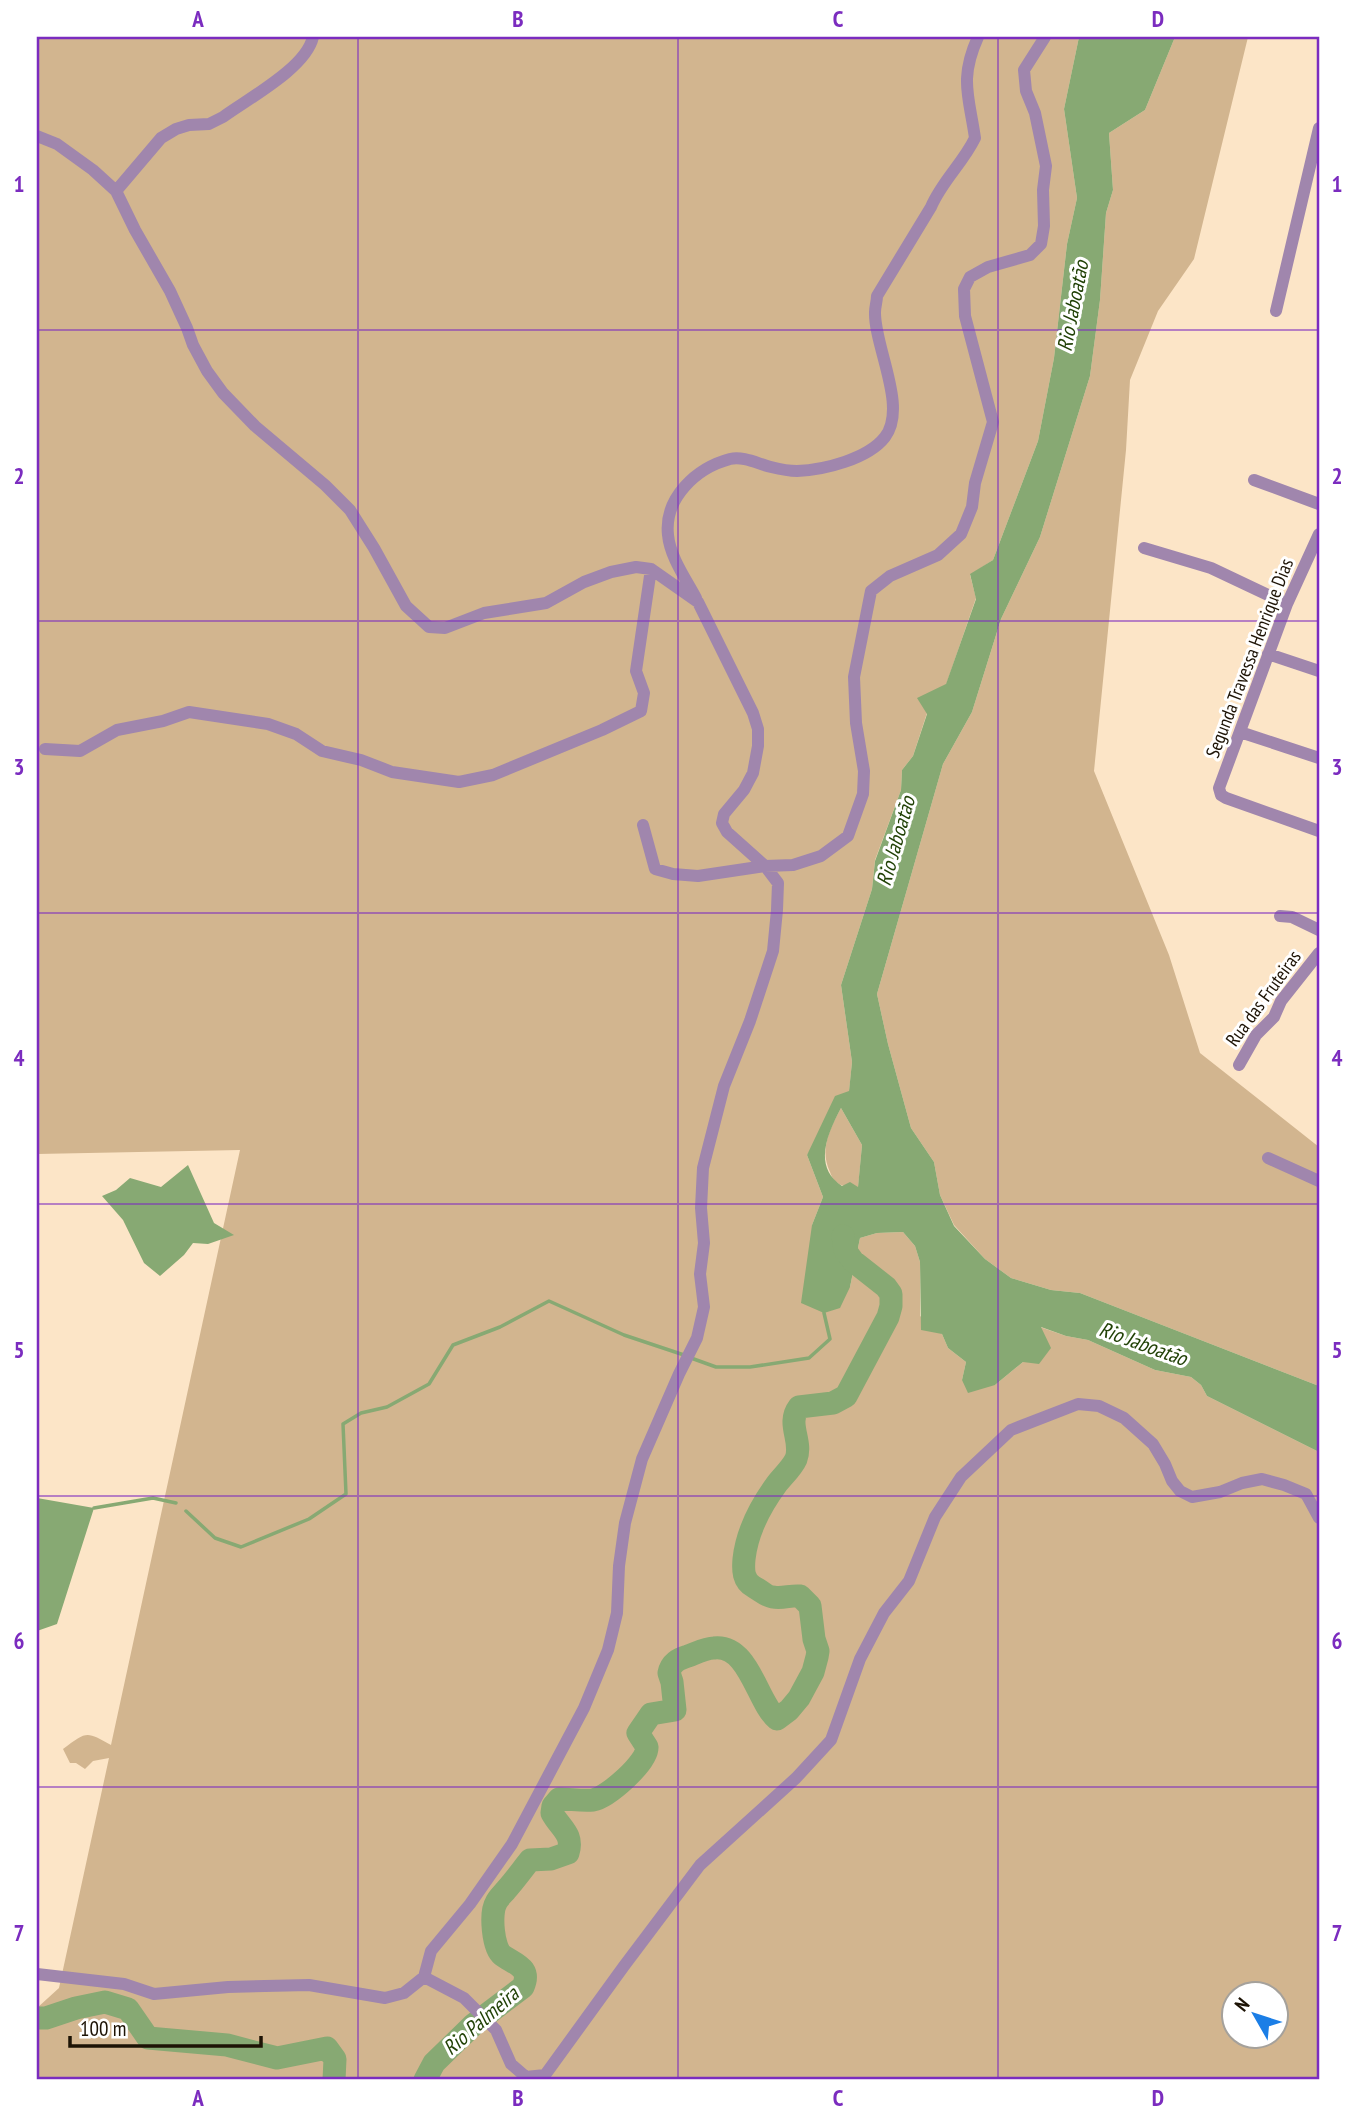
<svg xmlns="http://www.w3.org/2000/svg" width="1356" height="2117" font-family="'PT Sans Narrow',sans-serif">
  <rect width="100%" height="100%" fill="#fce5c7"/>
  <!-- green -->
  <path fill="#d2b58f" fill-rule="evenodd" d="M37,37H1079L1064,109L1077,198L1067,244L1054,358L1038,441L993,560L970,575L976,598L946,685L927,713L913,756L902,770L901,790L875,860L872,889L841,985L852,1062L849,1092L807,1155L823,1197L812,1225L850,1287L860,1238L877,1233L903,1232L915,1246L920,1262V1316L942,1334L948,1348L966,1362L962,1380L995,1385L1023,1362L1040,1327L1066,1336L1088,1340L1155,1370L1191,1377L1201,1385L1207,1396L1319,1452V2080H37V2008L59,1988L109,1758L93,1761L85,1769L76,1763H70L63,1749C87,1731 86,1731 111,1745L240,1150L37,1154ZM1234,1994H1276V2036H1234Z
    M1175,37H1248L1194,259L1158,311L1130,380L1126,450L1094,771L1169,955L1200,1053L1319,1147V1386L1080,1293L1051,1290L1011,1278L985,1259L954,1225L940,1195L934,1162L911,1128L888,1044L877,994L943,764L972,712L1001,619L1040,537L1090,376L1100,300L1106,213L1113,190L1109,133L1145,110Z
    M841,1108L862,1145L858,1188C853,1187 846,1187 841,1185C835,1182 832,1178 830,1172C819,1149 830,1129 841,1108Z"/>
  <!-- water -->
  <path fill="#87a973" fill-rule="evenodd" d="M1079,37H1175L1145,110L1109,133L1113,190L1106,213L1100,300L1090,376L1040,537L1001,619L972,712L943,764L877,994L888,1044L911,1128L934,1162L940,1195L954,1226L985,1259L1011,1278L1051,1290L1080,1293L1319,1386V1452L1207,1396L1201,1385L1191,1377L1155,1370L1088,1340L1066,1336L1041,1327L1051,1348L1039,1364L1023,1362L995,1385L968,1393L962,1380L966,1362L948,1348L942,1334L921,1330L920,1262L915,1246L903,1232L877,1233L860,1238L850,1287L840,1308L824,1313L801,1303L812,1225L823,1197L807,1155L835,1096L849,1091L852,1062L841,985L872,889L875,861L901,790L902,770L913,756L927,714L917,698L946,684L976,599L970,574L993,560L1038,441L1054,358L1067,244L1077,198L1064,109ZM841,1108L862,1145L858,1187L850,1182L842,1186C812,1166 828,1133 841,1108Z
    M188,1165L214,1223L234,1235L208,1244L193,1243L184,1255L160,1276L144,1263L123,1220L102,1196L116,1190L130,1178L161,1187Z
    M37,1498L94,1508L57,1624L37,1631Z"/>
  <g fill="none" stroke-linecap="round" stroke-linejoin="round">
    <!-- stream -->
    <path stroke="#87a973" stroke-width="3.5" d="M691,1358L716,1367H750L809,1358L830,1339L824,1313
      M94,1508L153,1498L176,1503
      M186,1511L215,1538L241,1547L309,1519L346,1494L343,1424L361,1413L387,1407L429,1384L453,1345L500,1327L549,1301L624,1335L684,1355"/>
    <!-- river -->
    <path stroke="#87a973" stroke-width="23" d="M37,2018H46L76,2008L105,2002L128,2009L148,2038L227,2045L277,2058L327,2048L335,2059L334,2080
      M425,2080L434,2063L473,2025L523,1987C532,1967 514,1964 502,1955C493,1948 490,1913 496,1903C498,1898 503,1894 506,1890C515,1880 522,1870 530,1860L551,1859L568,1853C574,1834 560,1828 552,1813L553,1806L559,1799C570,1799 582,1801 593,1800C608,1797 648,1762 647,1747L638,1733L651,1714L675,1710L672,1682L669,1673C671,1663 678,1659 688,1656C696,1653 706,1648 714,1648C749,1644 757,1702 777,1719L789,1710L799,1698L813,1672L817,1657L818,1651L814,1639L810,1606L800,1596C791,1595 782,1599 773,1597C767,1597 760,1590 754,1587C743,1581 743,1570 744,1559C747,1532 760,1507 776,1485C782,1477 792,1468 796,1459C803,1441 786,1424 799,1407L833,1403L846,1396L888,1317L891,1306V1294L886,1287L853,1261L845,1250L843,1236"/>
    <!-- street -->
    <path stroke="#a086ad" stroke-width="12" d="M37,136L57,144L93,170L116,191L135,230L170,291L187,328L193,345L207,371L223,393L255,426L325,485L350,510L374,548L406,606L429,627L445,628L484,613L546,603L584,582L611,572L636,567L651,569L698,602L753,713L758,729V746L753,773L744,790L724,814L722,823L727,832L765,866L778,883L777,910L773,951L750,1021L724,1086L703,1168L701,1208L704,1243L700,1274L704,1307L697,1338L679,1374L642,1459L625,1523L619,1566L617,1613L608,1650L584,1708L512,1844L470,1904L431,1951L424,1977
      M116,191L161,138L176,129L189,125L209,124L223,117C249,98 306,68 313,37
      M1276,311L1319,128
      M1254,480L1319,504
      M1319,534L1287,604L1219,788L1221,795L1226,798L1319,831
      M1144,548L1211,568L1287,604
      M696,598C686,579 670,557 668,535C664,498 696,468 730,459C744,456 758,464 771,467C779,469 789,471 797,471C824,470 868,459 885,437C908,407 874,346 875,312C875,307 877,301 877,296L931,207C942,181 963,163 975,138C969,96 959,79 978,37
      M1268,654L1319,671
      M1240,732L1319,758
      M45,749L80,751L117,730L163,721L189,712L268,724L296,734L322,751L361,760L392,772L459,782L493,775L602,730L641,711L644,693L636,671L651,569
      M643,825L655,869L673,874L698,876L765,866L793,865L821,856L848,836L863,794L864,771L856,723L854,677L871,591L890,576L938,555L961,534L972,507L975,483L993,422L965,316L964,289L970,277L988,267L1030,255L1041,244L1044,226L1043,190L1046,166L1035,113L1026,91L1024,70L1045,37
      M1280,916L1292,917L1319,930
      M1239,1065L1256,1035L1274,1017L1281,1001L1319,953
      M1268,1158L1319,1181
      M37,1974L124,1984L154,1994L228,1987L309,1985L385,1998L404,1993L424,1977L464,1998L496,2030L511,2064L526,2077L545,2075L624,1966L700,1865L796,1778L831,1740L860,1659L884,1613L909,1581L935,1517L961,1477L1011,1430L1078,1404L1099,1406L1124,1418L1153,1444L1165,1464L1172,1481L1180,1491L1192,1497L1220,1492L1242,1483L1262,1479L1284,1485L1306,1494L1319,1518"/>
  </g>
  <!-- grid -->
  <path fill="none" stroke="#7b2cbf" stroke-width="2" stroke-opacity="0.55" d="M358,37V2080M678,37V2080M998,37V2080M37,330H1319M37,621H1319M37,913H1319M37,1204H1319M37,1496H1319M37,1787H1319"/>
  <g text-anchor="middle" stroke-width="6" stroke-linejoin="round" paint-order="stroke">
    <!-- street labels -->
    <g font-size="19" fill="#1d1305" stroke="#fff">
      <text transform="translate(1249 658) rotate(-69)" y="7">Segunda Travessa Henrique Dias</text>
      <text transform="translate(1263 998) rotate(-54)" y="7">Rua das Fruteiras</text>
    </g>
    <!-- water labels -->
    <g font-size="21" font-style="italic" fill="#224207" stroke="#fff">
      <text transform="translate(1073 306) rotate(-79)" y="7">Rio Jaboatão</text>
      <text transform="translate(896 841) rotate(-74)" y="7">Rio Jaboatão</text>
      <text transform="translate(1143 1344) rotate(20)" y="7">Rio Jaboatão</text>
      <text transform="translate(481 2021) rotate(-41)" y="7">Rio Palmeira</text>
    </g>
  </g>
  <!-- border -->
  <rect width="1356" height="2117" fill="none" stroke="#ffffff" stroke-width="77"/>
  <!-- north arrow -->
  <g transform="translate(1255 2015) rotate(309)"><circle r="33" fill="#ffffff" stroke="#a5a19b" stroke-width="2"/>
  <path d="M0-5L12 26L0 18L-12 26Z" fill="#1b7ee6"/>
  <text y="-10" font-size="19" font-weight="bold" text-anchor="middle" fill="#1d1305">N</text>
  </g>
  <!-- scale -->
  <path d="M70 2036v10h191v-10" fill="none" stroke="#1d1305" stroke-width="3.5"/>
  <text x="80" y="2036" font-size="21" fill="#1d1305" stroke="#ffffff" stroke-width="5" paint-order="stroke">100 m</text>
  <rect x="38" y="38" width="1280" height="2040" fill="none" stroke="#7b2cbf" stroke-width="2.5"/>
  <g font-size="23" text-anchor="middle" font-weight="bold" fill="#7b2cbf">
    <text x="198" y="27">A</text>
    <text x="518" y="27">B</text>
    <text x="838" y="27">C</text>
    <text x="1158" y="27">D</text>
    <text x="19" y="192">1</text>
    <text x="1337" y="192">1</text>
    <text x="19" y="484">2</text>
    <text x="1337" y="484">2</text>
    <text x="19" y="775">3</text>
    <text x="1337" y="775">3</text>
    <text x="19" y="1066">4</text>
    <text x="1337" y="1066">4</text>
    <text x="19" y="1358">5</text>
    <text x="1337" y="1358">5</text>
    <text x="19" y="1649">6</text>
    <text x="1337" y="1649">6</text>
    <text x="19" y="1941">7</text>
    <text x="1337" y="1941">7</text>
    <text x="198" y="2106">A</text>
    <text x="518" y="2106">B</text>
    <text x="838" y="2106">C</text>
    <text x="1158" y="2106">D</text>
  </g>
</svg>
